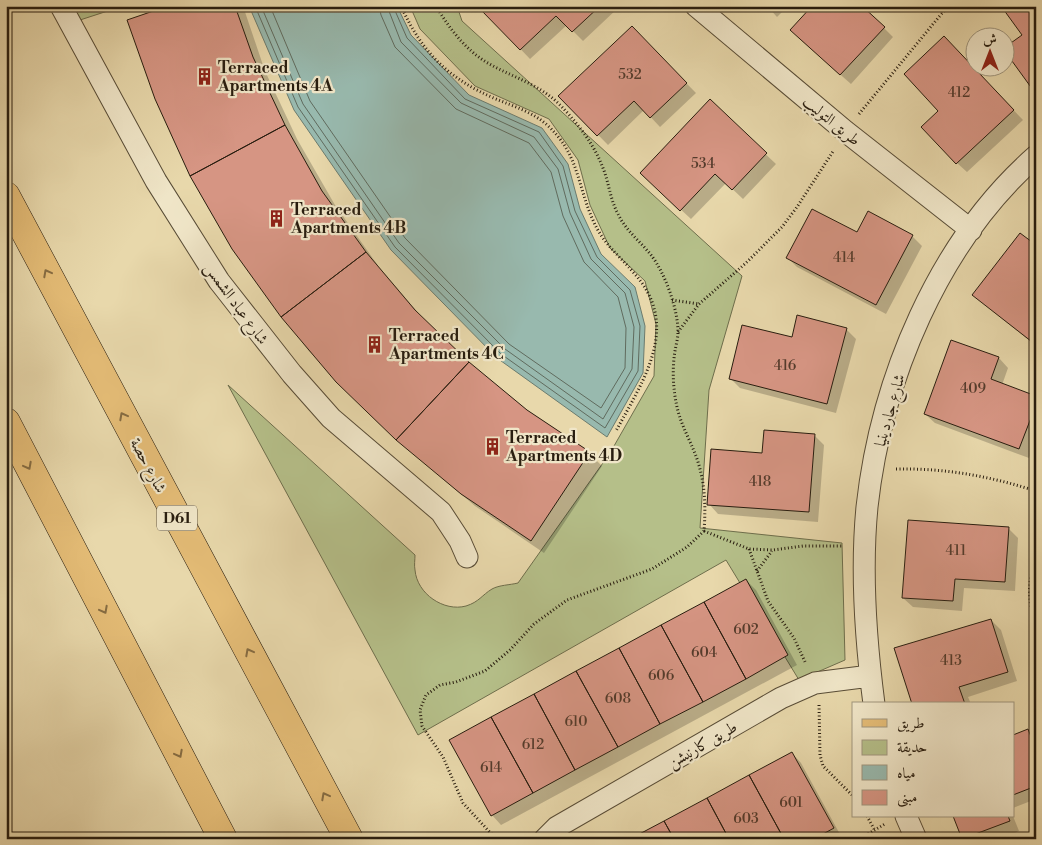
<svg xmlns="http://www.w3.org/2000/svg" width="1042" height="845" font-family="'Libre Bodoni',Amiri,serif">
  <rect width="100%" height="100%" fill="#e8d8ab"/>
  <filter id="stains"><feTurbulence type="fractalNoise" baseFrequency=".004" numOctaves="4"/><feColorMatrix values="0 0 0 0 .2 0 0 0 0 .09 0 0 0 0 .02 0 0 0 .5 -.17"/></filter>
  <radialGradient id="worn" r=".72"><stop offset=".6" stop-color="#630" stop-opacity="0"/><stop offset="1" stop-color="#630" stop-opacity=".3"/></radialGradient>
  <!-- green -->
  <path fill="#b5bf89" stroke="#6e6e4c" d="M73,6H123L80,20Z
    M410,6H457L462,21L742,276L709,390L700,528L842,543L845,660L799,680L726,560L418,735L228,385L415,555C415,560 414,565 415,570C417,594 444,612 466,606C479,602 482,595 492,589C499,585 510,585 518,583L610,453L654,376L656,324L645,281L610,248L590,205L578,160L549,119L475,86L420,29Z"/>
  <!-- water -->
  <path fill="#98b9ae" stroke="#6b7b6e" d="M249,6H397L411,35L469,95L542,128L568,164L580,209L601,254L635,287L645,326L643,373L607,437L497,358L391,250L294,110Z"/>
  <!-- shadow -->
  <path fill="#0003" d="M172,6H243L265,71L297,139L335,205L379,267L426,322L468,363L527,411L589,453L602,466L544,553L475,506L379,424L308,350L257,283Z
    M487,6H617L618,8L583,41L567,25L530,59L483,10Z
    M767,6H788L777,17Z
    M632,28L696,93L660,127L644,110L608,145L560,96Z
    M884,28L893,37L851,84L801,40Z
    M954,48L1023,120L967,172L957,163Z
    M710,101L776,164L743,199L726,183L691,219L651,182Z
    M858,234L912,236L922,246L886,314L797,267L787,257Z
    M1036,246V346L973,295Z
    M846,329L856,339L836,413L740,388L730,378L793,339Z
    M952,341L999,358L1008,368L1002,385L1036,397V440L1029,458L935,423L925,414Z
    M814,435L824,445L818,522L718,514L709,504L763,454Z
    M1008,528L1018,538L1015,591L964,588L962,611L913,607L903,598Z
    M746,580L756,590L797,665L501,825L492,815Z
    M991,620L1001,630L1017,681L968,697L971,704H913Z
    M1027,731L1036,739V799L1013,808V736Z
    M792,753L801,763L842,838L634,839Z
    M954,816H1013L1019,831L1000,839H964Z"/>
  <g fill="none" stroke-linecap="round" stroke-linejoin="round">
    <!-- shore -->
    <path stroke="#606b5e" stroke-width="1" d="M255,6L298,107L395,247L501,354L605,428L638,371L640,326L630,290L597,257L575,211L563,166L539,132L465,99L407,38L393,6
      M261,6L303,104L399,243L505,349L603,419L632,369L634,327L625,293L591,259L570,213L558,169L534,137L461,103L401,42L387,6
      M270,6L310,101L405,238L509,344L601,408L625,368L626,328L618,297L584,262L563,216L551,172L529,143L456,109L395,47L381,15L379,6"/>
  </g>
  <!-- building -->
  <path fill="#d69583" stroke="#281d0f" d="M168,6H235L253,57L285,125L190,176L155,99L127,20Z
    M485,6H600L572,32L556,16L520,50L481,10Z
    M812,6H862L885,27L840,75L790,30Z
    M1001,6H1036V88L1033,90L1004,50V48L1022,35Z
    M632,26L687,83L650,118L634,101L597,136L558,96Z
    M944,36L1014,110L956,164L921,127L938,111L904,74Z
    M710,99L767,153L732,190L715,174L680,211L640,173Z
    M285,125L322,191L366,252L281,317L232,249L190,176Z
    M812,209L857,232L868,211L913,235L876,305L786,258Z
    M1020,233L1036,245V345L972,295Z
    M366,252L415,310L469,362L396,440L336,382L281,317Z
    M797,315L847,328L827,404L729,379L742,325L792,337Z
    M951,340L999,357L991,379L1036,396V405L1019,449L924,414Z
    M469,362L527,410L590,452L531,541L461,494L396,440Z
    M764,430L815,434L809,512L707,505L711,449L762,453Z
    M908,520L1009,527L1005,582L955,579L953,601L902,598Z
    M746,579L788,655L746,679L704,602Z
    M704,602L746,679L703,702L661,625Z
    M991,619L1008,672L959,687L965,704H912L894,648Z
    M661,625L703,702L660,724L619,648Z
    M619,648L660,724L618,747L576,671Z
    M576,671L618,747L575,770L534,694Z
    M534,694L575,770L533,793L491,717Z
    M491,717L533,793L491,816L449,740Z
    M1028,729L1036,750V786L1013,795V735Z
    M792,752L834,828L814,839H784L749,775Z
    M749,775L784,839H729L707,798Z
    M707,798L729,839H674L664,821Z
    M953,816H1008L1010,821L962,839Z
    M664,821L674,839H630Z"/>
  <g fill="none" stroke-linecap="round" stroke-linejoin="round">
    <defs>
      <path id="street" d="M61,6L156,181L219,281L292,374L331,418L441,512L460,541L467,557
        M696,6L845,131L971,230
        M874,704C866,643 861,569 867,507C881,380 938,242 1036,156
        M906,816L916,839
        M545,839L557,827L781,698L815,683L870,676"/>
      <path id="primary" d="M6,196L349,839
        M6,422L223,839"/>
    </defs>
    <!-- street casing -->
    <use href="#street" stroke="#584c36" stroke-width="23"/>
    <!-- primary casing -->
    <use href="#primary" stroke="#281d0f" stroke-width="29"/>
    <!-- path -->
    <path stroke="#281d0f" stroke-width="3" stroke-dasharray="1 2.5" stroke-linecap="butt" d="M401,6C422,53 449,79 496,99C513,106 532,112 546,124C578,152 577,183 592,218C603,244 616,252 633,272C682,325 644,379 616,431
      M436,6C449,28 465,49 486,62C511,77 540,84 561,106C578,124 594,144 603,168C609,183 610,199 618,214C626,231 640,241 651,255C665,273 678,309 678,332C678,338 676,345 675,351C672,369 673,389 677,407C681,425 690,440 696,456C705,481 706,505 704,531L687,547L652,569L567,600L534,624L510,650L485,671L456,682L440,685L426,695L420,710L422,726L443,757L463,803L496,839
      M938,6L943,12
      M859,114L943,12L951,6
      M672,300L699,304
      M678,332L699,304L746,263L782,227L797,207L834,150
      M896,469C945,468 989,476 1036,491
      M704,531L749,549L773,550L803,546H842
      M749,549L768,601L794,638L806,664
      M1036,561C1026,584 1029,603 1036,627
      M757,571L772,551
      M819,705L820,755L823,766L853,796
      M867,816L874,829
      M859,839L885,824"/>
    <!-- street -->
    <use href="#street" stroke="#f0e6c8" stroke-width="21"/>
    <!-- primary -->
    <use href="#primary" stroke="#e4bc76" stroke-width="28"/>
  </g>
  <!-- one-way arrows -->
  <defs><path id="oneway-chevron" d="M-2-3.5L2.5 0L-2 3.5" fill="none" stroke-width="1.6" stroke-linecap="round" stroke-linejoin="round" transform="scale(1.25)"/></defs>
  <g stroke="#866c42">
    <use href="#oneway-chevron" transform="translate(47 273) rotate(-118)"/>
    <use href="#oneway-chevron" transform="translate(123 416) rotate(-118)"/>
    <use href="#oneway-chevron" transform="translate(28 466) rotate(62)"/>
    <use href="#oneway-chevron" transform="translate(104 610) rotate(62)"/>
    <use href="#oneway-chevron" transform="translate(249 652) rotate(-118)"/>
    <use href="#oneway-chevron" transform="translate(179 754) rotate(62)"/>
    <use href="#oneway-chevron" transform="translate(325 796) rotate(-118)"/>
  </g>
  <!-- icons -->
  <defs>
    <symbol id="building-bare" viewBox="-9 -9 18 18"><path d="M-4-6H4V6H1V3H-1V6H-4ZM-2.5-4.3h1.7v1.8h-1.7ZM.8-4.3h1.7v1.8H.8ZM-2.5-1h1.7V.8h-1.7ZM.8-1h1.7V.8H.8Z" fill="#8f2418" stroke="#f0e6c8" stroke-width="2.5" paint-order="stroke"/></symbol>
  </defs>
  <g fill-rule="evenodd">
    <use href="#building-bare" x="192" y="64" width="25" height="25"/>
    <use href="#building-bare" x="264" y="206" width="25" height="25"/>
    <use href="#building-bare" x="362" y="332" width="25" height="25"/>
    <use href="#building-bare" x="480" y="434" width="25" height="25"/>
  </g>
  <g text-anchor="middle" stroke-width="4.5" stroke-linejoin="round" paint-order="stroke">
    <!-- number labels -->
    <g font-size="14" fill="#543b2c">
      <text x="630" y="79">532</text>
      <text x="959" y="97">412</text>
      <text x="703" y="168">534</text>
      <text x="844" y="262">414</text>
      <text x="785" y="370">416</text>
      <text x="973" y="393">409</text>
      <text x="760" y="486">418</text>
      <text x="956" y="555">411</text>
      <text x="746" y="634">602</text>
      <text x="704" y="657">604</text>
      <text x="951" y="665">413</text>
      <text x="661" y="680">606</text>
      <text x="618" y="703">608</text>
      <text x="576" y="726">610</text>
      <text x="533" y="749">612</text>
      <text x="491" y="772">614</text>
      <text x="791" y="807">601</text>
      <text x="746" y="823">603</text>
    </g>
    <!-- shield labels -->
    <rect fill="#f0e6c8" stroke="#645946" stroke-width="1" x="157" y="505.5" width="40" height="25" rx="4"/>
    <g font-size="15" font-weight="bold" fill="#281d0f">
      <text x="177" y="523">D61</text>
    </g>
    <!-- poi labels -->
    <g font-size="16" font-weight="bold" fill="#281d0f" stroke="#f0e6c8" text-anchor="start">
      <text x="218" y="73">Terraced<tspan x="218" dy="18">Apartments 4A</tspan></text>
      <text x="291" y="215">Terraced<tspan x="291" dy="18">Apartments 4B</tspan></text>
      <text x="389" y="341">Terraced<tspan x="389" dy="18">Apartments 4C</tspan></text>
      <text x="506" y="443">Terraced<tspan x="506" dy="18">Apartments 4D</tspan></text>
    </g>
    <!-- street labels -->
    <g font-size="16" fill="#281d0f" stroke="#f0e6c8">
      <text transform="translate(832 120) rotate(39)" y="6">طريق التوليب</text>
      <text transform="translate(237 303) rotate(54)" y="6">شارع عباد الشمس</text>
      <text transform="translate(889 410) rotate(-74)" y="6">شارع جاردينيا</text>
      <text transform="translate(149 465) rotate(62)" y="6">شارع حصة</text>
      <text transform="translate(702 744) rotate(-30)" y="6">طريق كارنيشن</text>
    </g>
  </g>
  <!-- margin -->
  <rect width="1042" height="845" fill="none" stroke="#e8d8ab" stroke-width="25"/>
  <rect x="8" y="8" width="1027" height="830" fill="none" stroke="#281d0f" stroke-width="2.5"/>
  <rect x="12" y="12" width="1017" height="820" fill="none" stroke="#281d0f"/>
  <!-- legend -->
  <rect x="852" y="702" width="162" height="115" fill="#f0e6c8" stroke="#a0967e"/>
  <rect x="862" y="719" width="25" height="8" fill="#e4bc76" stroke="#a0967e"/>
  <text x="897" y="728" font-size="15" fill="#281d0f">طريق</text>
  <rect x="862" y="740" width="25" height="15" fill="#b5bf89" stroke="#a0967e"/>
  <text x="897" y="752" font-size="15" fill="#281d0f">حديقة</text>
  <rect x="862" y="765" width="25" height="15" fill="#98b9ae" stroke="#a0967e"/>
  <text x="897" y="778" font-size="15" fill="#281d0f">مياه</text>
  <rect x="862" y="790" width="25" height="15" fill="#d69583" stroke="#a0967e"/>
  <text x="897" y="802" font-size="15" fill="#281d0f">مبنى</text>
  <!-- north arrow -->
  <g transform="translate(990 52)"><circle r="24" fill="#f0e6c8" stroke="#a0967e"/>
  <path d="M0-4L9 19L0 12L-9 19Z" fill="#8f2418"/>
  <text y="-8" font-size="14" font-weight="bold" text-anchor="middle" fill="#281d0f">ش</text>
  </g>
  <rect width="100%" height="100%" filter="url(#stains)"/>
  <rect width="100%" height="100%" fill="url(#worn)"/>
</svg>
